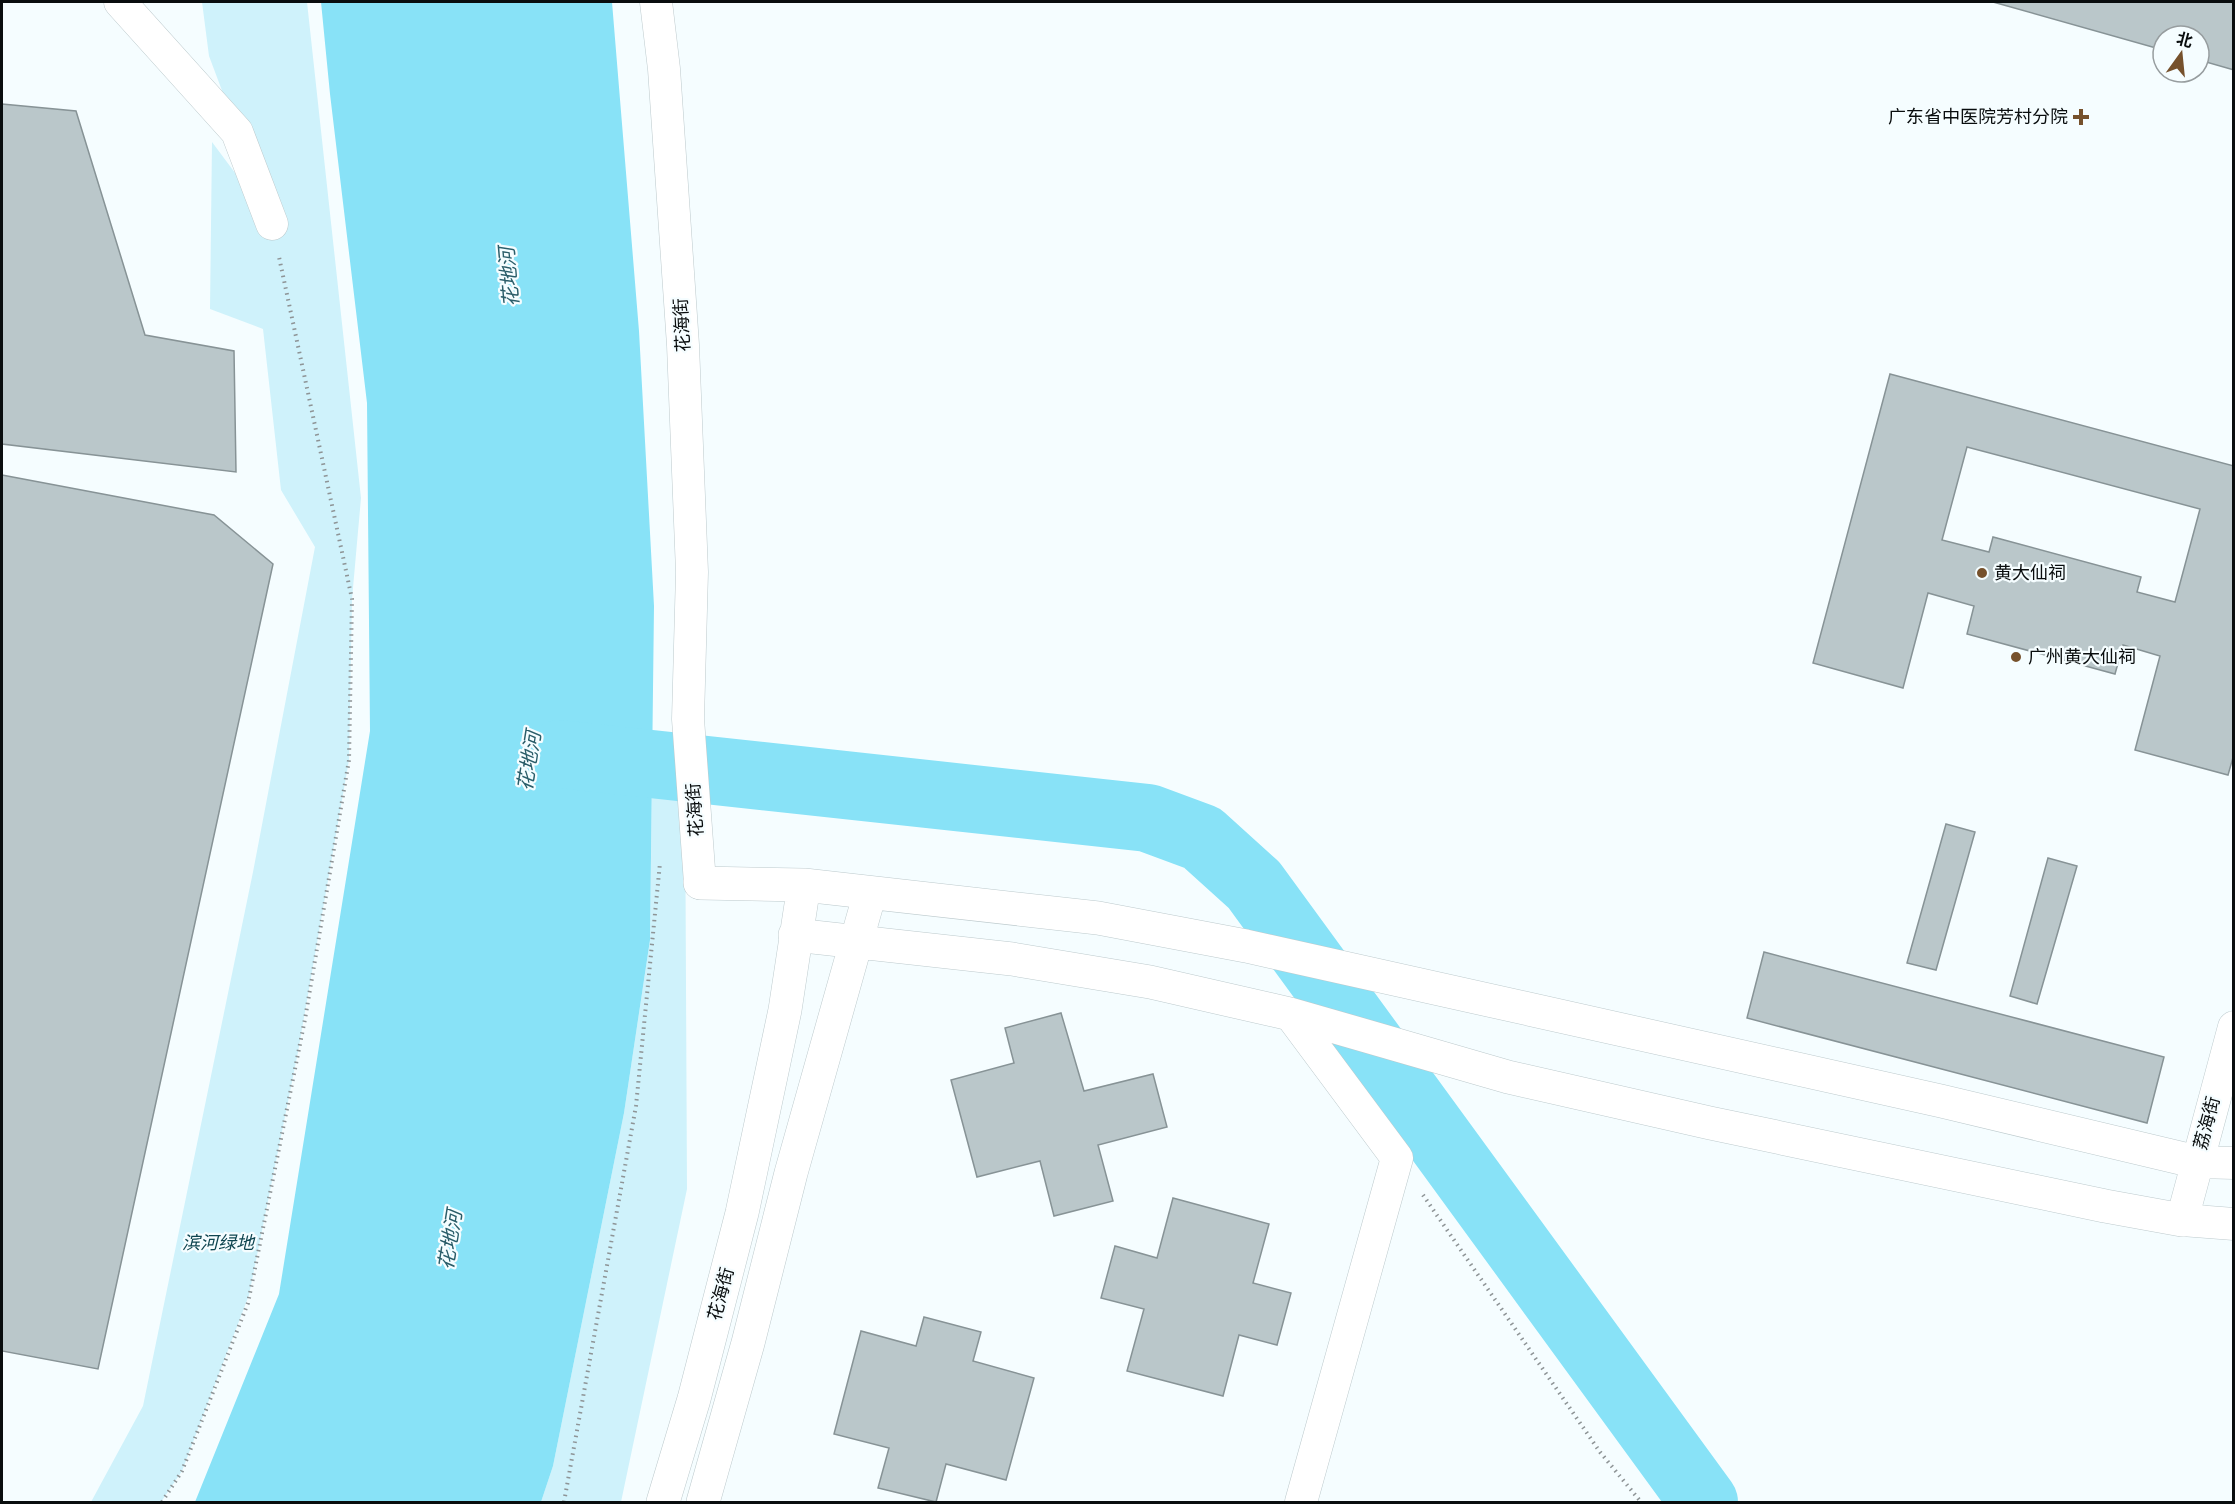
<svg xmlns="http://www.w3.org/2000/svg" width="2235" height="1504" font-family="Merriweather,'Noto Sans SC',serif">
  <rect width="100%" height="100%" fill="#f5fdff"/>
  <!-- green -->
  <path fill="#cff2fb" d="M202,2H307L361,498L352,599L349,760L298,1052L249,1295L182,1471L161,1502H91L143,1406L253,872L315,547L281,490L263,329L210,309L212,142L271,221L209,56Z
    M685,777L687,1189L621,1502H541L553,1466L624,1113L650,940L652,782Z"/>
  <!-- water -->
  <path fill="#88e2f7" d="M321,2H612L639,331L654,606L650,940L624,1113L553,1466L541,1502H195L279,1294L370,731L367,403L330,94Z"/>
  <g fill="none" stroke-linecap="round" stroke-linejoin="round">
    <!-- river -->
    <path stroke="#88e2f7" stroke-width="68" d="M559,754L1148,818L1202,838L1254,885L1704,1502"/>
  </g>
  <!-- building -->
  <path fill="#bac7ca" stroke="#879396" stroke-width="1.5" fill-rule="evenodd" d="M1993,2H2234V70L2199,60V36H2163V50Z
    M2,104L76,111L145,335L234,351L236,472L2,444Z
    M1890,374L2234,466V754L2228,775L2135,750L2160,656L2123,645L2115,674L1967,634L1974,606L1928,593L1903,688L1813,663ZM1967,447L2200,509L2175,602L2137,592L2141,577L1993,537L1989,552L1942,540Z
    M2,475L214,515L273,564L98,1369L2,1351Z
    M1946,824L1975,832L1936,970L1907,963Z
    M2048,858L2077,866L2037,1004L2010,996Z
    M1764,952L2164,1057L2147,1123L1747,1018Z
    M1061,1013L1084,1091L1153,1074L1167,1127L1098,1145L1113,1201L1054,1216L1040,1161L977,1177L951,1080L1014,1063L1005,1028Z
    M1173,1198L1269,1224L1253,1283L1291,1293L1277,1345L1239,1335L1223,1396L1127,1371L1144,1309L1101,1298L1115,1246L1157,1258Z
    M924,1317L981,1332L973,1361L1034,1378L1006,1480L946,1464L936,1502L878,1488L889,1448L834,1434L861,1331L916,1346Z"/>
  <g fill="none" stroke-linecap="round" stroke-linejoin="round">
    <defs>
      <path id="minor" d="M120,2L237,132L272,224
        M656,2L664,69L683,345L692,572L688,719L700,883
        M1290,1014L1397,1158L1301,1502
        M2234,1027L2182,1220L2234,1224
        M2197,1162L2234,1163"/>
      <path id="tertiary" d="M700,883L804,885L1098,918L1246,946L1941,1101L2197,1162
        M795,935L1012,959L1150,982L1290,1014L1508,1077L1710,1123L2105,1206L2182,1220
        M663,1502L694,1399L742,1213L785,1010L804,885
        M703,1502L748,1343L791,1173L870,893"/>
    </defs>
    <!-- minor casing -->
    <use href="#minor" stroke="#bdcacd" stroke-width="33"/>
    <!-- tertiary casing -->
    <use href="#tertiary" stroke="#bdcacd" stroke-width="34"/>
    <!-- path -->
    <path stroke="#8e9496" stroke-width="4" stroke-dasharray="1.5 4.5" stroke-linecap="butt" d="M1423,1195L1600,1452L1641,1502
      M162,1502L182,1471L248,1303L305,1019L349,760L352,599L279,257
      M564,1502L636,1106L660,863"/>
    <!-- minor -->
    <use href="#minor" stroke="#fff" stroke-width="32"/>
    <!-- tertiary -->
    <use href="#tertiary" stroke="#fff" stroke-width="33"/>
  </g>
  <!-- markers -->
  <g fill="#76512c" stroke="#f5fdff" stroke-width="2">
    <path d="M2078 108h6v6h6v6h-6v6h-6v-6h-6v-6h6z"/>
    <circle cx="1982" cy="573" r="6"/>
    <circle cx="2016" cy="657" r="6"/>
  </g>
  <g text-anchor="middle" stroke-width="4.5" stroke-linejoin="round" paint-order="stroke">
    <!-- poi labels -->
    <g font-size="18" fill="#090d0e" stroke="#f5fdff" text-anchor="start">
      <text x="2068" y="123" text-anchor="end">广东省中医院芳村分院</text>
      <text x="1994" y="579">黄大仙祠</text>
      <text x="2028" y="663">广州黄大仙祠</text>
    </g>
    <!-- street labels -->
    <g font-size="18" fill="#090d0e" stroke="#f5fdff">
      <text transform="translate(682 325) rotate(-93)" y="6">花海街</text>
      <text transform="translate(695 810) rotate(-94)" y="6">花海街</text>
      <text transform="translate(2207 1123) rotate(-75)" y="6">荔海街</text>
      <text transform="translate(721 1294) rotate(-75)" y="6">花海街</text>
    </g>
    <!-- park labels -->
    <g font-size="18" font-style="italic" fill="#0e4550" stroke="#f5fdff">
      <text x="218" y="1249">滨河绿地</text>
    </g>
    <!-- water labels -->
    <g font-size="20" font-style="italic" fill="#2a5d69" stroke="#f5fdff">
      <text transform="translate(509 277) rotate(-95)" y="7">花地河</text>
      <text transform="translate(529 761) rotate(-81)" y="7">花地河</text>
      <text transform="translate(450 1240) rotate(-81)" y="7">花地河</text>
    </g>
  </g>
  <!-- border -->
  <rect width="2235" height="1504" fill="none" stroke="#090d0e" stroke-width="6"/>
  <!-- north arrow -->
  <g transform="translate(2181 54) rotate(15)"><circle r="28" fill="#f5fdff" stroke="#979d9f" stroke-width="1.5"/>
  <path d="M0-4.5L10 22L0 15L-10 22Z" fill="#76512c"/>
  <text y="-9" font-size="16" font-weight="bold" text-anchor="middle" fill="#090d0e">北</text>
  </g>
</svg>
